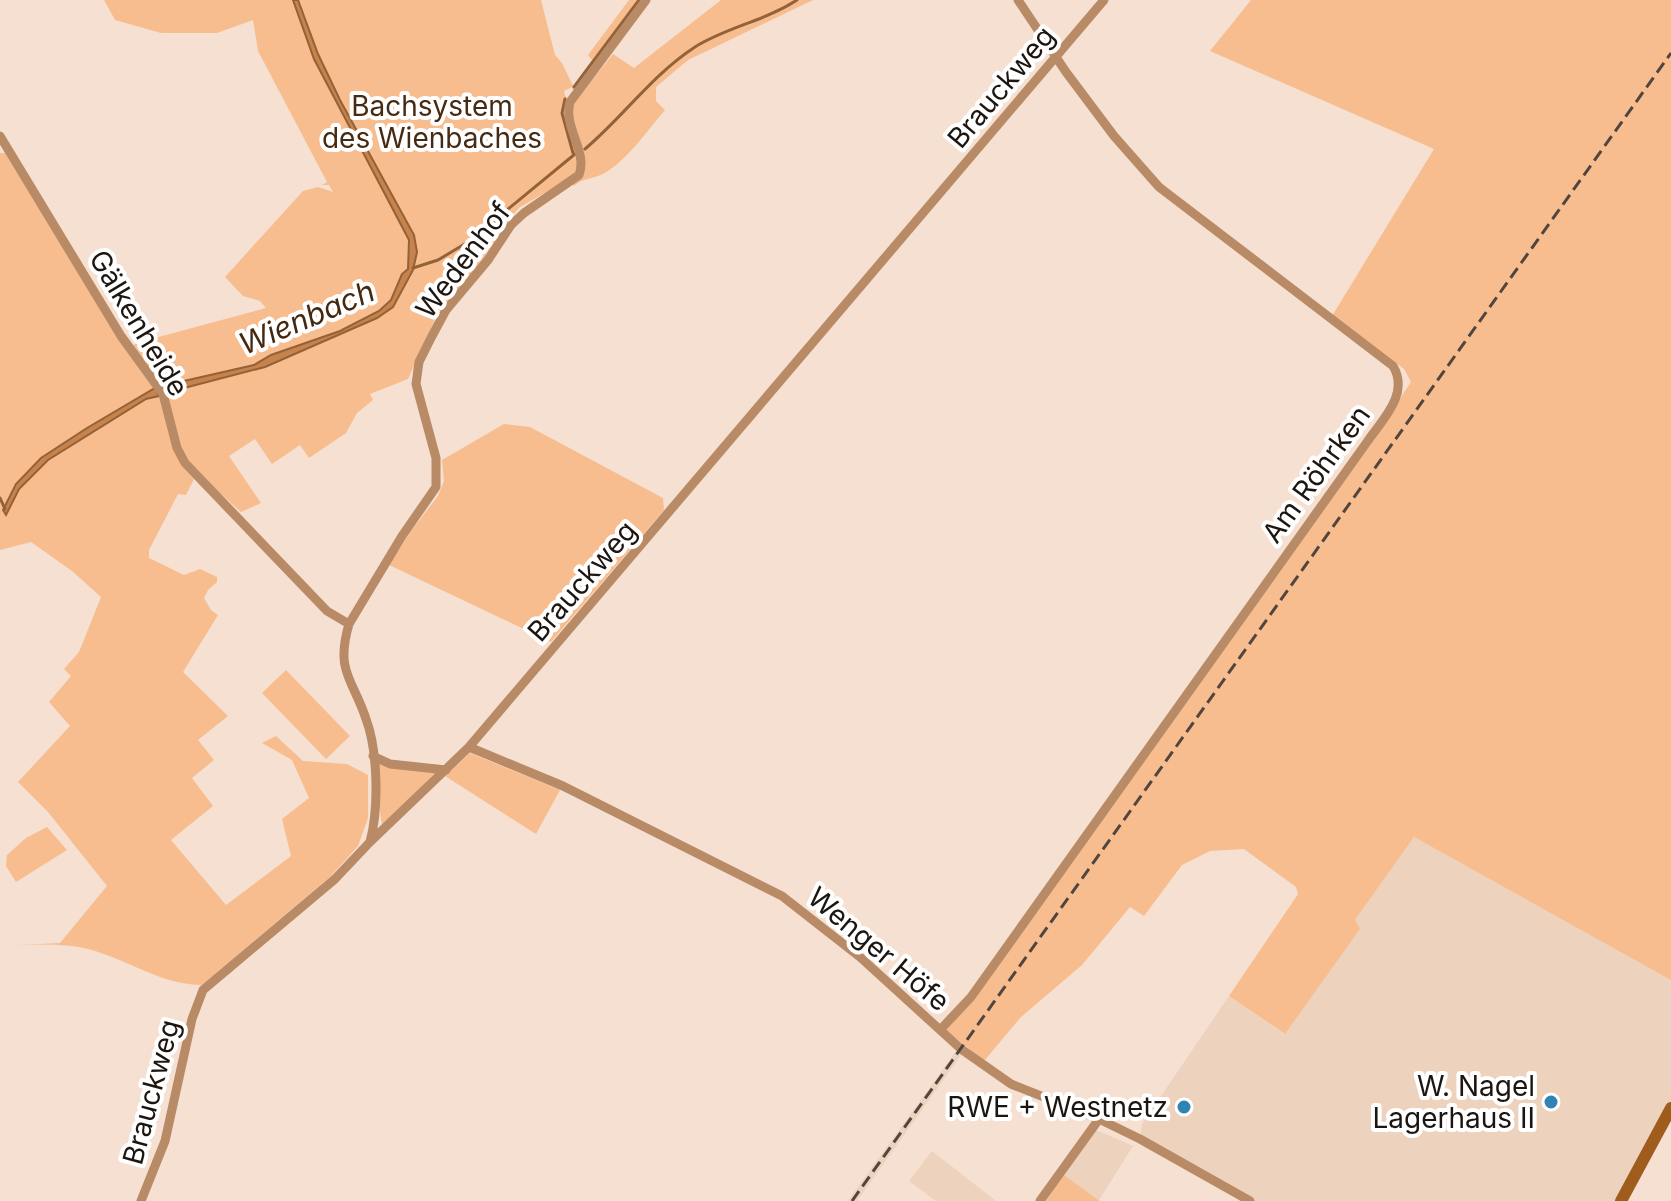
<svg xmlns="http://www.w3.org/2000/svg" width="1671" height="1201" font-family="Inter,sans-serif">
  <rect width="100%" height="100%" fill="#f5e0d1"/>
  <!-- built -->
  <path fill="#edd2be" d="M1414,837L1671,979V1108L1621,1201H1250L1140,1139L1142,1124L1229,996L1284,1034L1355,920Z
    M956,1051L961,1055L857,1201H848Z
    M1096,1130L1133,1146L1099,1200L1064,1175Z
    M932,1151L996,1201H936L909,1181Z"/>
  <!-- green -->
  <path fill="#f8bd8f" d="M104,0H541L555,55L562,63L573,86L592,60L588,55L629,0H643L573,91L572,87L564,91L565,96L574,102L613,54L634,68L721,0H813L688,60L656,87V101L665,110C647,131 631,155 608,171C597,179 583,177 574,186L567,180L520,207L508,220L480,265L440,308L408,379L370,394L373,400L357,413L346,433L309,458L300,445L272,464L255,439L229,456L261,503L241,512L198,474L181,465L194,479L186,495L178,494L149,550V558L184,575L200,569L217,577V582L208,590L204,598L211,610L218,615L183,672L228,716L198,740L214,760L192,778L213,806L171,840L226,905L291,856L282,819L309,798L292,760L262,743L276,736L303,761L347,764L368,775V818L358,846L331,876L202,985C161,985 127,959 88,949C60,942 29,945 0,946L60,943L107,886L48,812L18,782L70,726L49,702L71,676L64,669L79,652L101,597L72,571L31,542L0,550V153H5L125,349L140,342L266,308L260,301L243,296L225,277L303,191L318,187L333,192L329,185H322L327,182L258,51L253,20L217,33H161L115,20Z
    M1251,0H1671V980L1414,837L1355,920L1360,929L1285,1034L1229,996L1298,894L1296,887L1244,849L1210,851L1182,865L1144,916L1130,907L1082,965L1021,1017L984,1061L947,1031V1025L1369,444L1411,382L1404,369L1332,316L1434,149L1210,51Z
    M504,424L530,427L663,498L664,510L551,642L389,565L411,531L438,496L444,481L442,460Z
    M286,670L350,736L326,759L262,693Z
    M470,753L560,790L536,834L445,776Z
    M373,761L436,772L382,826Z
    M47,827L67,850L16,882L6,866L7,855L26,838Z
    M1064,1175L1100,1201H1046Z"/>
  <!-- water -->
  <path fill="#c7834b" stroke="#946239" stroke-width="2" d="M293,0H298L318,54L340,100L414,235L417,252L413,270L393,307L377,318L265,367L165,393L162,386L254,365L271,355L340,331L379,311L391,300L402,274L408,269L409,240L314,59Z
    M155,388L159,396L146,399L48,460L19,489L6,515L3,510L16,484L41,458L87,428Z"/>
  <g fill="none" stroke-linecap="round" stroke-linejoin="round">
    <!-- stream -->
    <path stroke="#946239" stroke-width="3" d="M574,87L639,0
      M565,99L562,113L573,153
      M585,149C623,117 652,75 695,47C727,27 765,21 797,0
      M413,268L438,260L468,242L575,154
      M0,498L5,509"/>
    <!-- minor -->
    <path stroke="#b98a66" stroke-width="9" d="M0,136L121,336L163,394L177,448L185,463L327,611L349,624
      M469,747L563,786L782,896L860,957L961,1049L1011,1084L1099,1119L1140,1139L1250,1201
      M373,756L390,764L446,770
      M370,842C379,809 378,751 366,719C353,679 335,672 349,624L402,536L436,487V458L416,384L419,362L432,336L446,310L488,260L511,225L524,213L579,175C588,151 563,128 570,102L646,0
      M940,1030L971,997L1367,442C1382,420 1410,394 1393,366L1159,187L1114,136L1066,72L1018,0
      M141,1201L165,1141L192,1019L203,990L335,879L370,842L469,747L1104,0
      M1040,1201L1099,1119"/>
    <!-- secondary -->
    <path stroke="#a05c1c" stroke-width="12" d="M1621,1201L1671,1108"/>
    <!-- rail -->
    <path stroke="#51463f" stroke-width="3" stroke-dasharray="12 6" stroke-linecap="butt" d="M852,1201L1671,53"/>
  </g>
  <!-- markers -->
  <g fill="#3083b3" stroke="#fff" stroke-width="3">
    <circle cx="1551" cy="1102" r="8"/>
    <circle cx="1184" cy="1107" r="8"/>
  </g>
  <g text-anchor="middle" stroke-width="8" stroke-linejoin="round" paint-order="stroke">
    <!-- street labels -->
    <g font-size="28" fill="#1c1510" stroke="#fff">
      <text transform="translate(1001 87) rotate(-50)" y="10">Brauckweg</text>
      <text transform="translate(463 260) rotate(-53)" y="10">Wedenhof</text>
      <text transform="translate(139 323) rotate(59)" y="10">Gälkenheide</text>
      <text transform="translate(1316 474) rotate(-54)" y="10">Am Röhrken</text>
      <text transform="translate(582 581) rotate(-49)" y="10">Brauckweg</text>
      <text transform="translate(879 949) rotate(40)" y="10">Wenger Höfe</text>
      <text transform="translate(151 1092) rotate(-75)" y="10">Brauckweg</text>
    </g>
    <!-- park labels -->
    <g font-size="28" fill="#472a12" stroke="#fff">
      <text x="432" y="116">Bachsystem<tspan x="432" dy="32">des Wienbaches</tspan></text>
    </g>
    <!-- poi labels -->
    <g font-size="28" fill="#1c1510" stroke="#fff" text-anchor="end">
      <text x="1535" y="1096">W. Nagel<tspan x="1535" dy="32">Lagerhaus II</tspan></text>
      <text x="1168" y="1117">RWE + Westnetz</text>
    </g>
    <!-- water labels -->
    <g font-size="30" font-style="italic" fill="#452810" stroke="#fff">
      <text transform="translate(307 318) rotate(-23)" y="10">Wienbach</text>
    </g>
  </g>
</svg>
